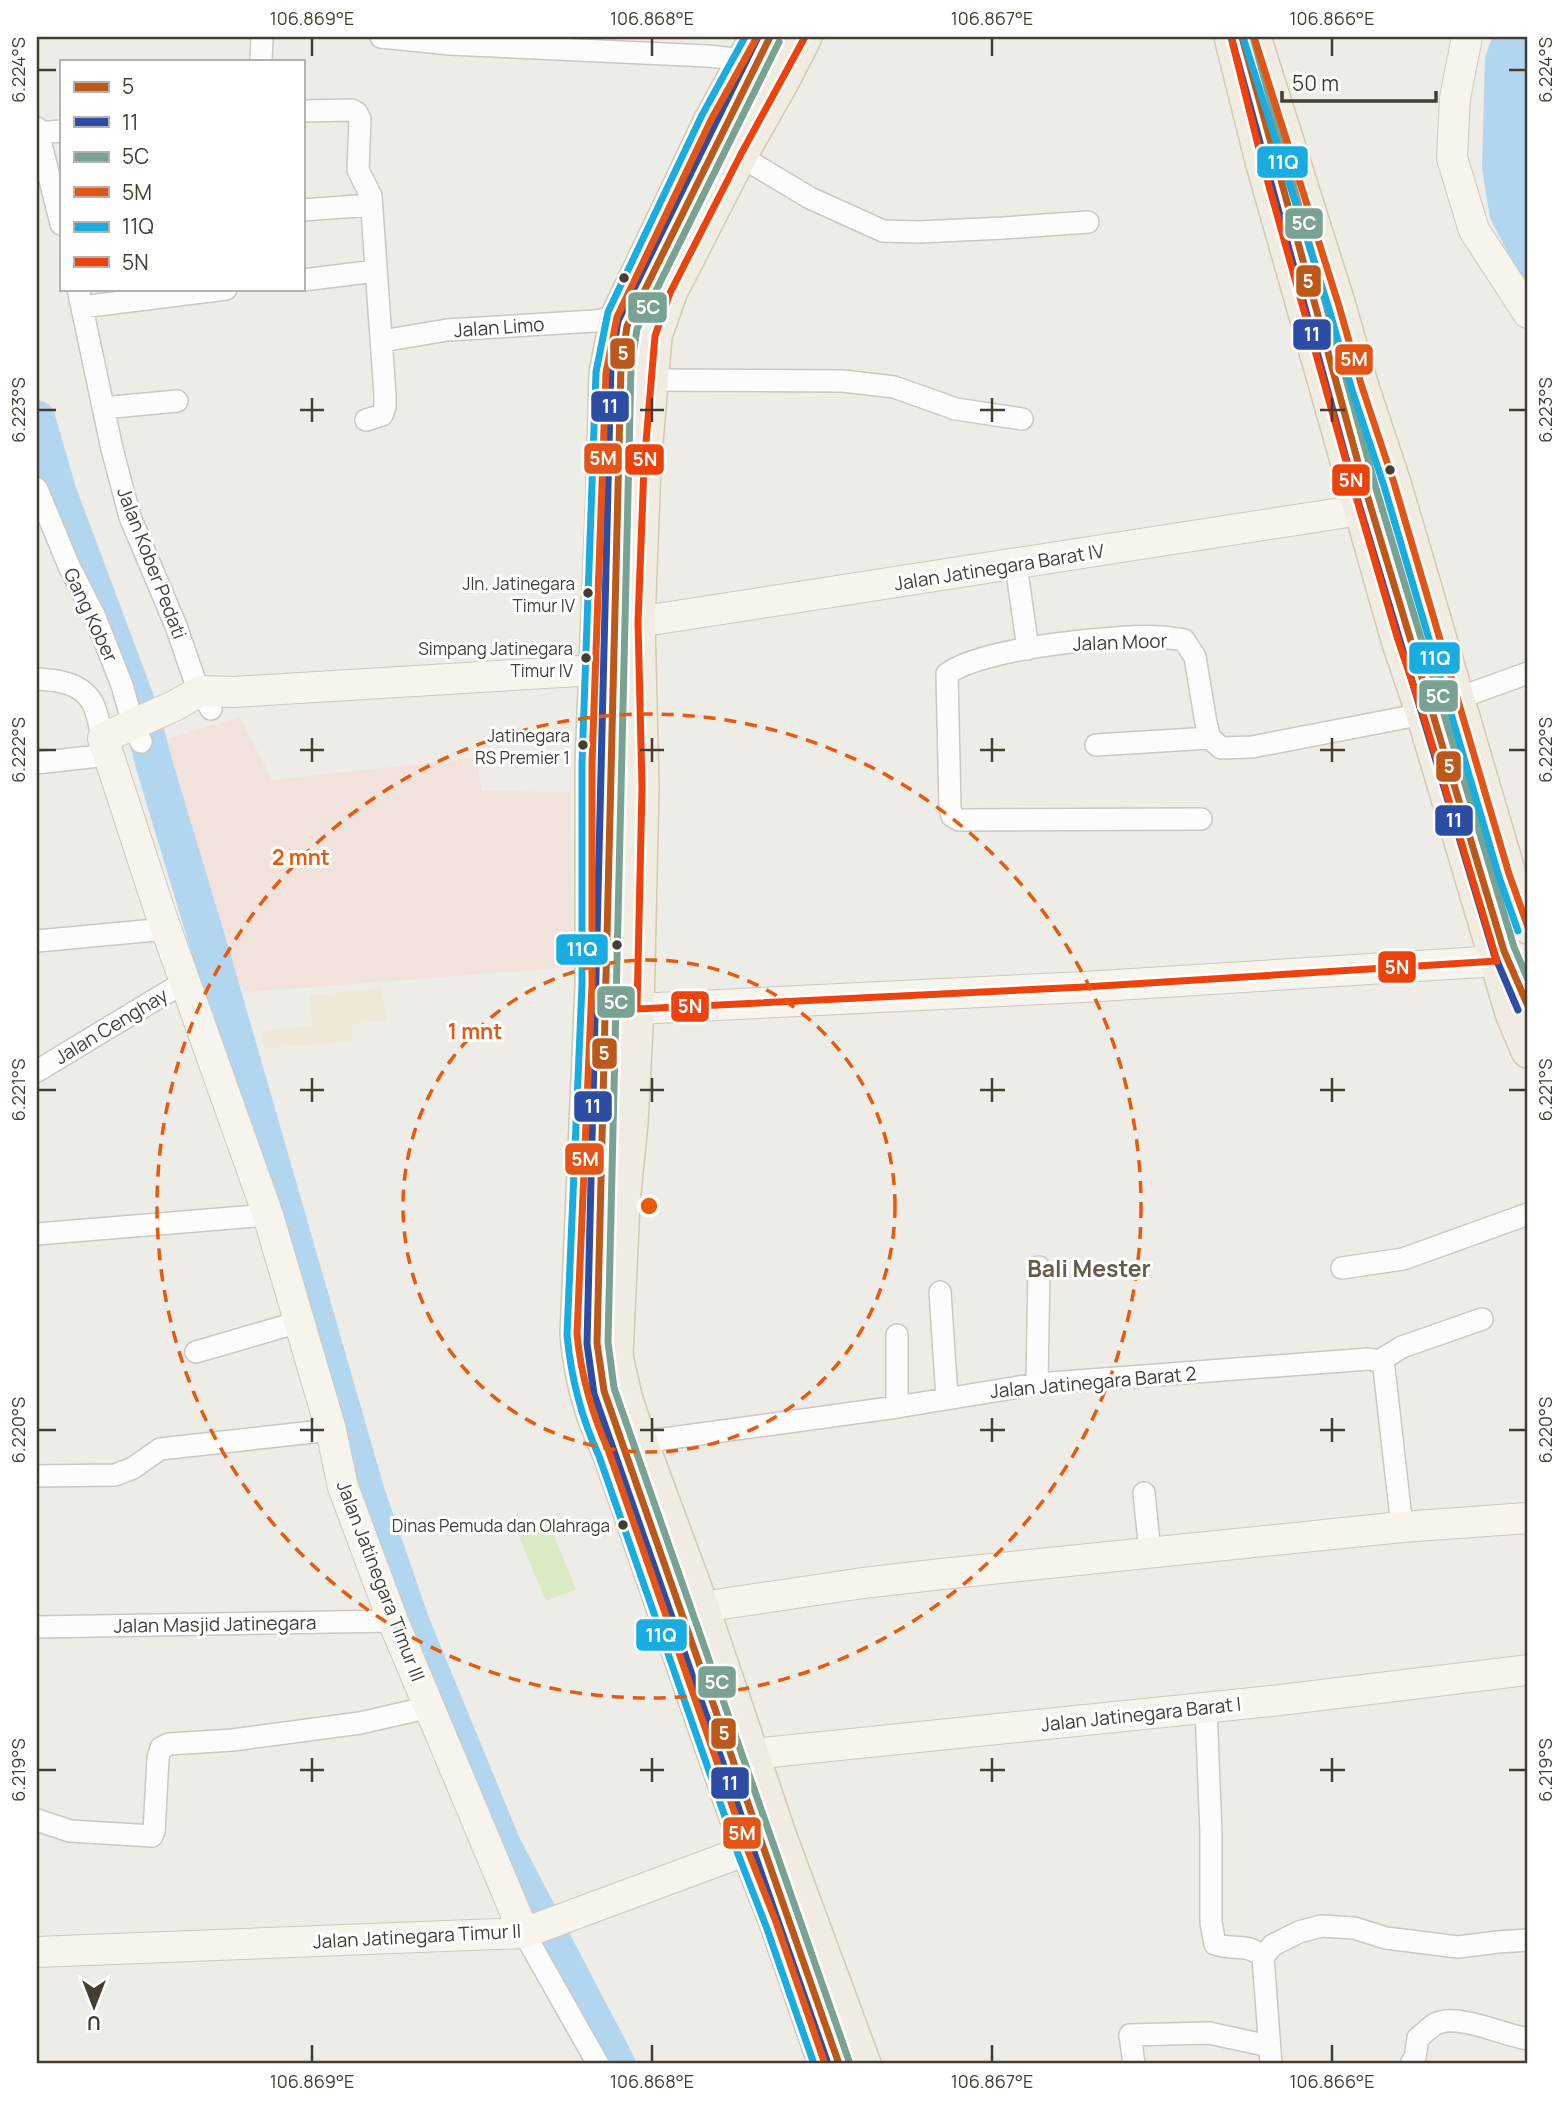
<svg xmlns="http://www.w3.org/2000/svg" width="1565" height="2101" font-family="Manrope,sans-serif">
  <rect width="100%" height="100%" fill="#eeece6"/>
  <!-- education -->
  <path fill="#ede8d7" d="M382,988L387,1020L352,1025V1041L264,1049L263,1031L312,1025L309,995Z"/>
  <!-- medical -->
  <path fill="#f1e2dc" d="M240,717L272,780L476,758L482,791L570,792L573,967L233,993L218,929L161,741Z"/>
  <!-- green -->
  <path fill="#daebc4" d="M549,1524L576,1589L546,1601L519,1537Z"/>
  <!-- water -->
  <path fill="#b2d6f0" d="M1492,37H1528V292L1490,218L1482,168L1485,58Z"/>
  <g fill="none" stroke-linecap="round" stroke-linejoin="round">
    <!-- river -->
    <path stroke="#b2d6f0" stroke-width="37" d="M37,419L58,492L141,714L154,764L213,960L367,1495L412,1625L502,1844L617,2064"/>
    <defs>
      <path id="street" d="M381,37L450,44L708,56L743,60
        M261,61L262,37
        M303,111L352,110L357,113L360,119L358,170L371,196L385,395V407L382,415L366,420
        M37,128L61,224
        M38,133L61,131
        M740,156L810,198L883,231L919,232L1004,228L1088,222
        M303,210L371,205
        M303,280L376,271
        M78,289L112,449L130,517L176,626L195,681L211,709
        M82,307L226,289
        M382,341L447,330L595,321L617,317
        M651,380L843,381L894,387L956,409L1022,419
        M103,408L177,401
        M37,489L69,566L95,617L122,685L132,721L141,742
        M1016,565L1028,649
        M37,679C58,680 84,683 94,706C98,716 100,728 103,738
        M1456,699L1528,673
        M1096,745L1210,738
        M37,763L107,755
        M1201,819L959,820L952,816L950,808L947,674C981,648 1118,634 1162,637C1170,638 1177,639 1184,640L1195,657L1206,723L1210,738L1221,748L1252,747L1423,714
        M37,941L166,929
        M37,1071L186,981
        M37,1234L268,1215
        M1342,1268L1403,1259L1528,1214
        M940,1292L947,1398
        M897,1335V1407
        M196,1352L299,1322
        M1379,1361L1384,1368L1402,1527
        M1379,1361L1402,1347L1482,1319
        M1037,1384L1039,1267
        M642,1442L897,1407L1037,1384L1369,1359L1379,1361
        M37,1476L115,1475L133,1468L160,1449L331,1430
        M1144,1493L1150,1552
        M37,1627L393,1621
        M1206,1708L1211,1834V1922L1215,1944C1234,1951 1247,1942 1263,1957L1273,1945L1299,1932L1321,1926L1354,1928L1386,1938L1458,1947L1498,1942L1528,1940
        M37,1820L70,1831L152,1836L154,1832L158,1758L161,1748L169,1744L233,1740L360,1723L430,1707
        M524,1933L598,2064
        M1263,1957L1271,2064
        M1134,2064L1130,2035L1209,2033L1269,2046
        M1411,2064L1415,2058L1418,2038C1425,2033 1433,2023 1441,2022C1463,2016 1504,2035 1528,2039"/>
      <path id="secondary" d="M1467,37L1455,98L1452,158L1474,230L1528,313
        M638,622L1360,510
        M637,1009L1084,987L1497,961
        M702,1607L863,1583L942,1574L1402,1527L1528,1518
        M752,1754L1272,1701L1528,1670
        M524,1933L393,1621L343,1487L331,1430L268,1215L159,909L103,738L176,705L200,691L233,692L596,670
        M37,1952L524,1933L769,1842"/>
      <path id="primary" d="M757,37L711,120L617,317L606,373L603,494L592,763V985L577,1334C580,1375 591,1415 609,1452L748,1851L776,1922L825,2064
        M805,37L783,80L740,156L670,293L655,336L644,466L638,622L642,787L637,1009L631,1123L623,1202L616,1356L625,1396L632,1418L702,1607L780,1837L864,2064
        M1231,37L1262,161L1398,640L1423,714L1513,1016L1528,1051
        M1254,37L1339,306L1362,387L1394,483L1509,874L1528,927"/>
    </defs>
    <!-- street casing -->
    <use href="#street" stroke="#cbc8c2" stroke-width="24"/>
    <!-- secondary casing -->
    <use href="#secondary" stroke="#cec9bc" stroke-width="32"/>
    <!-- primary casing -->
    <use href="#primary" stroke="#d2c9b2" stroke-width="36"/>
    <!-- street -->
    <use href="#street" stroke="#fcfcfb" stroke-width="21"/>
    <!-- secondary -->
    <use href="#secondary" stroke="#f6f4ed" stroke-width="30"/>
    <!-- primary -->
    <use href="#primary" stroke="#f0ece2" stroke-width="33"/>
    <defs>
      <path id="bus-1" d="M770,37L627,326L621,366L597,1343L604,1391L839,2064
        M1242,37L1365,488L1504,951L1528,1006"/>
      <path id="bus-2" d="M758,37L618,321L611,364L587,1344L594,1394L828,2064
        M1232,40L1355,491L1494,954L1518,1010"/>
      <path id="bus-3" d="M1253,37L1375,485L1514,947L1528,980
        M779,42L637,329L631,367L608,1342L614,1388L849,2061"/>
      <path id="bus-4" d="M757,37L711,120L617,317L606,373L592,763V985L577,1334C581,1376 592,1414 609,1452L748,1851L776,1922L825,2064
        M1254,37L1339,306L1362,387L1394,483L1509,874L1528,927"/>
      <path id="bus-5" d="M745,37L702,115L608,312L596,372L582,763V985L567,1335C571,1378 581,1417 599,1456L738,1854L766,1926L814,2064
        M1244,40L1329,309L1352,390L1384,486L1499,877L1518,931"/>
      <path id="bus-6" d="M805,37L740,156L670,293L655,336L644,466L638,622L642,787L637,1009L1084,987L1497,961L1423,714L1398,640L1354,490L1262,161L1231,37"/>
    </defs>
    <!-- bus-1 casing -->
    <use href="#bus-1" stroke="#fff" stroke-width="12"/>
    <!-- bus-2 casing -->
    <use href="#bus-2" stroke="#fff" stroke-width="12"/>
    <!-- bus-3 casing -->
    <use href="#bus-3" stroke="#fff" stroke-width="12"/>
    <!-- bus-4 casing -->
    <use href="#bus-4" stroke="#fff" stroke-width="12"/>
    <!-- bus-5 casing -->
    <use href="#bus-5" stroke="#fff" stroke-width="12"/>
    <!-- bus-6 casing -->
    <use href="#bus-6" stroke="#fff" stroke-width="12"/>
    <!-- bus-1 -->
    <use href="#bus-1" stroke="#bc581a" stroke-width="7"/>
    <!-- bus-2 -->
    <use href="#bus-2" stroke="#2d4ca4" stroke-width="7"/>
    <!-- bus-3 -->
    <use href="#bus-3" stroke="#79a292" stroke-width="7"/>
    <!-- bus-4 -->
    <use href="#bus-4" stroke="#e35517" stroke-width="7"/>
    <!-- bus-5 -->
    <use href="#bus-5" stroke="#19ace0" stroke-width="7"/>
    <!-- bus-6 -->
    <use href="#bus-6" stroke="#ee420d" stroke-width="7"/>
  </g>
  <!-- ticks -->
  <path fill="none" stroke="#443e32" stroke-width="2.5" d="M312,38V56M652,38V56M992,38V56M1332,38V56M38,70H56M1509,70H1526M312,398V422M652,398V422M992,398V422M1332,398V422M38,410H56M300,410H324M640,410H664M980,410H1005M1320,410H1345M1509,410H1526M312,738V762M652,738V762M992,738V762M1332,738V762M38,750H56M300,750H324M640,750H664M980,750H1005M1320,750H1345M1509,750H1526M312,1078V1102M652,1078V1102M992,1078V1102M1332,1078V1102M38,1090H56M300,1090H324M640,1090H664M980,1090H1005M1320,1090H1345M1509,1090H1526M312,1418V1442M652,1418V1442M992,1418V1442M1332,1418V1442M38,1430H56M300,1430H324M640,1430H664M980,1430H1005M1320,1430H1345M1509,1430H1526M312,1758V1782M652,1758V1782M992,1758V1782M1332,1758V1782M38,1770H56M300,1770H324M640,1770H664M980,1770H1005M1320,1770H1345M1509,1770H1526M312,2045V2062M652,2045V2062M992,2045V2062M1332,2045V2062"/>
  <!-- distance rings -->
  <g fill="none" stroke="#e8590c" stroke-width="3.5" stroke-dasharray="12 9">
    <circle cx="649" cy="1206" r="246"/>
    <circle cx="649" cy="1206" r="492"/>
  </g>
  <!-- markers -->
  <g fill="#443e32" stroke="#fff" stroke-width="2.5">
    <circle cx="624" cy="278" r="6"/>
    <circle cx="1390" cy="470" r="6"/>
    <circle cx="588" cy="593" r="6"/>
    <circle cx="586" cy="658" r="6"/>
    <circle cx="583" cy="745" r="6"/>
    <circle cx="617" cy="945" r="6"/>
    <circle cx="623" cy="1525" r="6"/>
  </g>
  <g text-anchor="middle" stroke-width="6" stroke-linejoin="round" paint-order="stroke">
    <!-- bus labels -->
    <g font-size="17" fill="#443e32" stroke="#fff" text-anchor="end">
      <text x="575" y="590">Jln. Jatinegara<tspan x="575" dy="22">Timur IV</tspan></text>
      <text x="573" y="655">Simpang Jatinegara<tspan x="573" dy="22">Timur IV</tspan></text>
      <text x="570" y="742">Jatinegara<tspan x="570" dy="22">RS Premier 1</tspan></text>
      <text x="610" y="1532">Dinas Pemuda dan Olahraga</text>
    </g>
    <!-- street labels -->
    <g font-size="19" fill="#443e32" stroke="#fff">
      <text transform="translate(499 327) rotate(-4)" y="7">Jalan Limo</text>
      <text transform="translate(152 563) rotate(69)" y="7">Jalan Kober Pedati</text>
      <text transform="translate(999 567) rotate(-9)" y="7">Jalan Jatinegara Barat IV</text>
      <text transform="translate(91 615) rotate(65)" y="7">Gang Kober</text>
      <text transform="translate(1120 642) rotate(-2)" y="7">Jalan Moor</text>
      <text transform="translate(111 1026) rotate(-31)" y="7">Jalan Cenghay</text>
      <text transform="translate(1093 1382) rotate(-5)" y="7">Jalan Jatinegara Barat 2</text>
      <text transform="translate(381 1581) rotate(69)" y="7">Jalan Jatinegara Timur III</text>
      <text transform="translate(215 1624) rotate(-1)" y="7">Jalan Masjid Jatinegara</text>
      <text transform="translate(1141 1714) rotate(-6)" y="7">Jalan Jatinegara Barat I</text>
      <text transform="translate(417 1936) rotate(-3)" y="7">Jalan Jatinegara Timur II</text>
    </g>
    <!-- quarter labels -->
    <g font-size="23" font-weight="bold" fill="#685c49" stroke="#fff">
      <text x="1089" y="1277">Bali Mester</text>
    </g>
  </g>
  <circle cx="649" cy="1206" r="10" fill="#e8590c" stroke="#fff" stroke-width="3.5"/>
  <g font-size="21" text-anchor="middle" font-weight="bold" fill="#e8590c" stroke="#fff" stroke-width="6" stroke-linejoin="round" paint-order="stroke">
    <text x="301" y="865">2 mnt</text>
    <text x="475" y="1039">1 mnt</text>
  </g>
  <g stroke="#fff" stroke-width="2.5">
    <rect x="1256" y="145" width="53" height="34" rx="7" fill="#19ace0"/>
    <rect x="1284" y="207" width="40" height="33" rx="7" fill="#79a292"/>
    <rect x="1295" y="264" width="27" height="34" rx="7" fill="#bc581a"/>
    <rect x="627" y="291" width="41" height="33" rx="7" fill="#79a292"/>
    <rect x="1292" y="318" width="40" height="33" rx="7" fill="#2d4ca4"/>
    <rect x="609" y="337" width="27" height="33" rx="7" fill="#bc581a"/>
    <rect x="1334" y="343" width="40" height="33" rx="7" fill="#e35517"/>
    <rect x="590" y="390" width="40" height="33" rx="7" fill="#2d4ca4"/>
    <rect x="583" y="442" width="40" height="33" rx="7" fill="#e35517"/>
    <rect x="624" y="443" width="41" height="33" rx="7" fill="#ee420d"/>
    <rect x="1331" y="463" width="40" height="34" rx="7" fill="#ee420d"/>
    <rect x="1408" y="641" width="53" height="34" rx="7" fill="#19ace0"/>
    <rect x="1418" y="679" width="41" height="34" rx="7" fill="#79a292"/>
    <rect x="1435" y="750" width="27" height="33" rx="7" fill="#bc581a"/>
    <rect x="1434" y="804" width="40" height="33" rx="7" fill="#2d4ca4"/>
    <rect x="555" y="933" width="54" height="33" rx="7" fill="#19ace0"/>
    <rect x="1377" y="950" width="40" height="34" rx="7" fill="#ee420d"/>
    <rect x="596" y="985" width="40" height="34" rx="7" fill="#79a292"/>
    <rect x="670" y="990" width="40" height="33" rx="7" fill="#ee420d"/>
    <rect x="591" y="1037" width="27" height="33" rx="7" fill="#bc581a"/>
    <rect x="573" y="1090" width="40" height="33" rx="7" fill="#2d4ca4"/>
    <rect x="564" y="1142" width="41" height="34" rx="7" fill="#e35517"/>
    <rect x="635" y="1618" width="53" height="34" rx="7" fill="#19ace0"/>
    <rect x="697" y="1665" width="40" height="34" rx="7" fill="#79a292"/>
    <rect x="710" y="1717" width="27" height="33" rx="7" fill="#bc581a"/>
    <rect x="710" y="1766" width="40" height="34" rx="7" fill="#2d4ca4"/>
    <rect x="722" y="1816" width="40" height="34" rx="7" fill="#e35517"/>
  </g>
  <g font-size="19" text-anchor="middle" font-weight="bold" fill="#fff">
    <text x="1283" y="169">11Q</text>
    <text x="1304" y="230">5C</text>
    <text x="1308" y="288">5</text>
    <text x="648" y="314">5C</text>
    <text x="1312" y="341">11</text>
    <text x="623" y="360">5</text>
    <text x="1354" y="366">5M</text>
    <text x="610" y="413">11</text>
    <text x="603" y="465">5M</text>
    <text x="645" y="466">5N</text>
    <text x="1351" y="487">5N</text>
    <text x="1435" y="665">11Q</text>
    <text x="1438" y="703">5C</text>
    <text x="1449" y="773">5</text>
    <text x="1454" y="827">11</text>
    <text x="582" y="956">11Q</text>
    <text x="1397" y="974">5N</text>
    <text x="616" y="1009">5C</text>
    <text x="690" y="1013">5N</text>
    <text x="604" y="1060">5</text>
    <text x="593" y="1113">11</text>
    <text x="585" y="1166">5M</text>
    <text x="661" y="1642">11Q</text>
    <text x="717" y="1689">5C</text>
    <text x="724" y="1740">5</text>
    <text x="730" y="1790">11</text>
    <text x="742" y="1840">5M</text>
  </g>
  <!-- border -->
  <rect width="1565" height="2101" fill="none" stroke="#ffffff" stroke-width="77"/>
  <!-- legend -->
  <rect x="60" y="60" width="245" height="231" fill="#ffffff" stroke="#b4b2ad" stroke-width="2"/>
  <rect x="74" y="82" width="35" height="10" fill="#bc581a" stroke="#b4b2ad" stroke-width="2"/>
  <text x="122" y="94" font-size="21" fill="#443e32">5</text>
  <rect x="74" y="117" width="35" height="10" fill="#2d4ca4" stroke="#b4b2ad" stroke-width="2"/>
  <text x="122" y="130" font-size="21" fill="#443e32">11</text>
  <rect x="74" y="152" width="35" height="10" fill="#79a292" stroke="#b4b2ad" stroke-width="2"/>
  <text x="122" y="164" font-size="21" fill="#443e32">5C</text>
  <rect x="74" y="187" width="35" height="10" fill="#e35517" stroke="#b4b2ad" stroke-width="2"/>
  <text x="122" y="200" font-size="21" fill="#443e32">5M</text>
  <rect x="74" y="222" width="35" height="10" fill="#19ace0" stroke="#b4b2ad" stroke-width="2"/>
  <text x="122" y="234" font-size="21" fill="#443e32">11Q</text>
  <rect x="74" y="257" width="35" height="10" fill="#ee420d" stroke="#b4b2ad" stroke-width="2"/>
  <text x="122" y="270" font-size="21" fill="#443e32">5N</text>
  <!-- north arrow -->
  <g transform="translate(94 2006) rotate(180)" stroke="#ffffff" stroke-width="5" paint-order="stroke">
  <path d="M0-5L12 26L0 18L-12 26Z" fill="#443e32"/>
  <text y="-10" font-size="19" font-weight="bold" text-anchor="middle" fill="#443e32">U</text>
  </g>
  <!-- scale -->
  <path d="M1282 91v10h154v-10" fill="none" stroke="#443e32" stroke-width="3.5"/>
  <text x="1292" y="91" font-size="21" fill="#443e32" stroke="#ffffff" stroke-width="5" paint-order="stroke">50 m</text>
  <rect x="38" y="38" width="1488" height="2024" fill="none" stroke="#443e32" stroke-width="2.5"/>
  <g font-size="18" text-anchor="middle" fill="#443e32">
    <text x="312" y="25">106.869°E</text>
    <text x="652" y="25">106.868°E</text>
    <text x="992" y="25">106.867°E</text>
    <text x="1332" y="25">106.866°E</text>
    <text transform="translate(1546 70) rotate(-90)" y="6">6.224°S</text>
    <text transform="translate(19 70) rotate(-90)" y="6">6.224°S</text>
    <text transform="translate(1546 410) rotate(-90)" y="6">6.223°S</text>
    <text transform="translate(19 410) rotate(-90)" y="6">6.223°S</text>
    <text transform="translate(1546 750) rotate(-90)" y="6">6.222°S</text>
    <text transform="translate(19 750) rotate(-90)" y="6">6.222°S</text>
    <text transform="translate(1546 1090) rotate(-90)" y="6">6.221°S</text>
    <text transform="translate(19 1090) rotate(-90)" y="6">6.221°S</text>
    <text transform="translate(1546 1430) rotate(-90)" y="6">6.220°S</text>
    <text transform="translate(19 1430) rotate(-90)" y="6">6.220°S</text>
    <text transform="translate(1546 1770) rotate(-90)" y="6">6.219°S</text>
    <text transform="translate(19 1770) rotate(-90)" y="6">6.219°S</text>
    <text x="312" y="2088">106.869°E</text>
    <text x="652" y="2088">106.868°E</text>
    <text x="992" y="2088">106.867°E</text>
    <text x="1332" y="2088">106.866°E</text>
  </g>
</svg>
